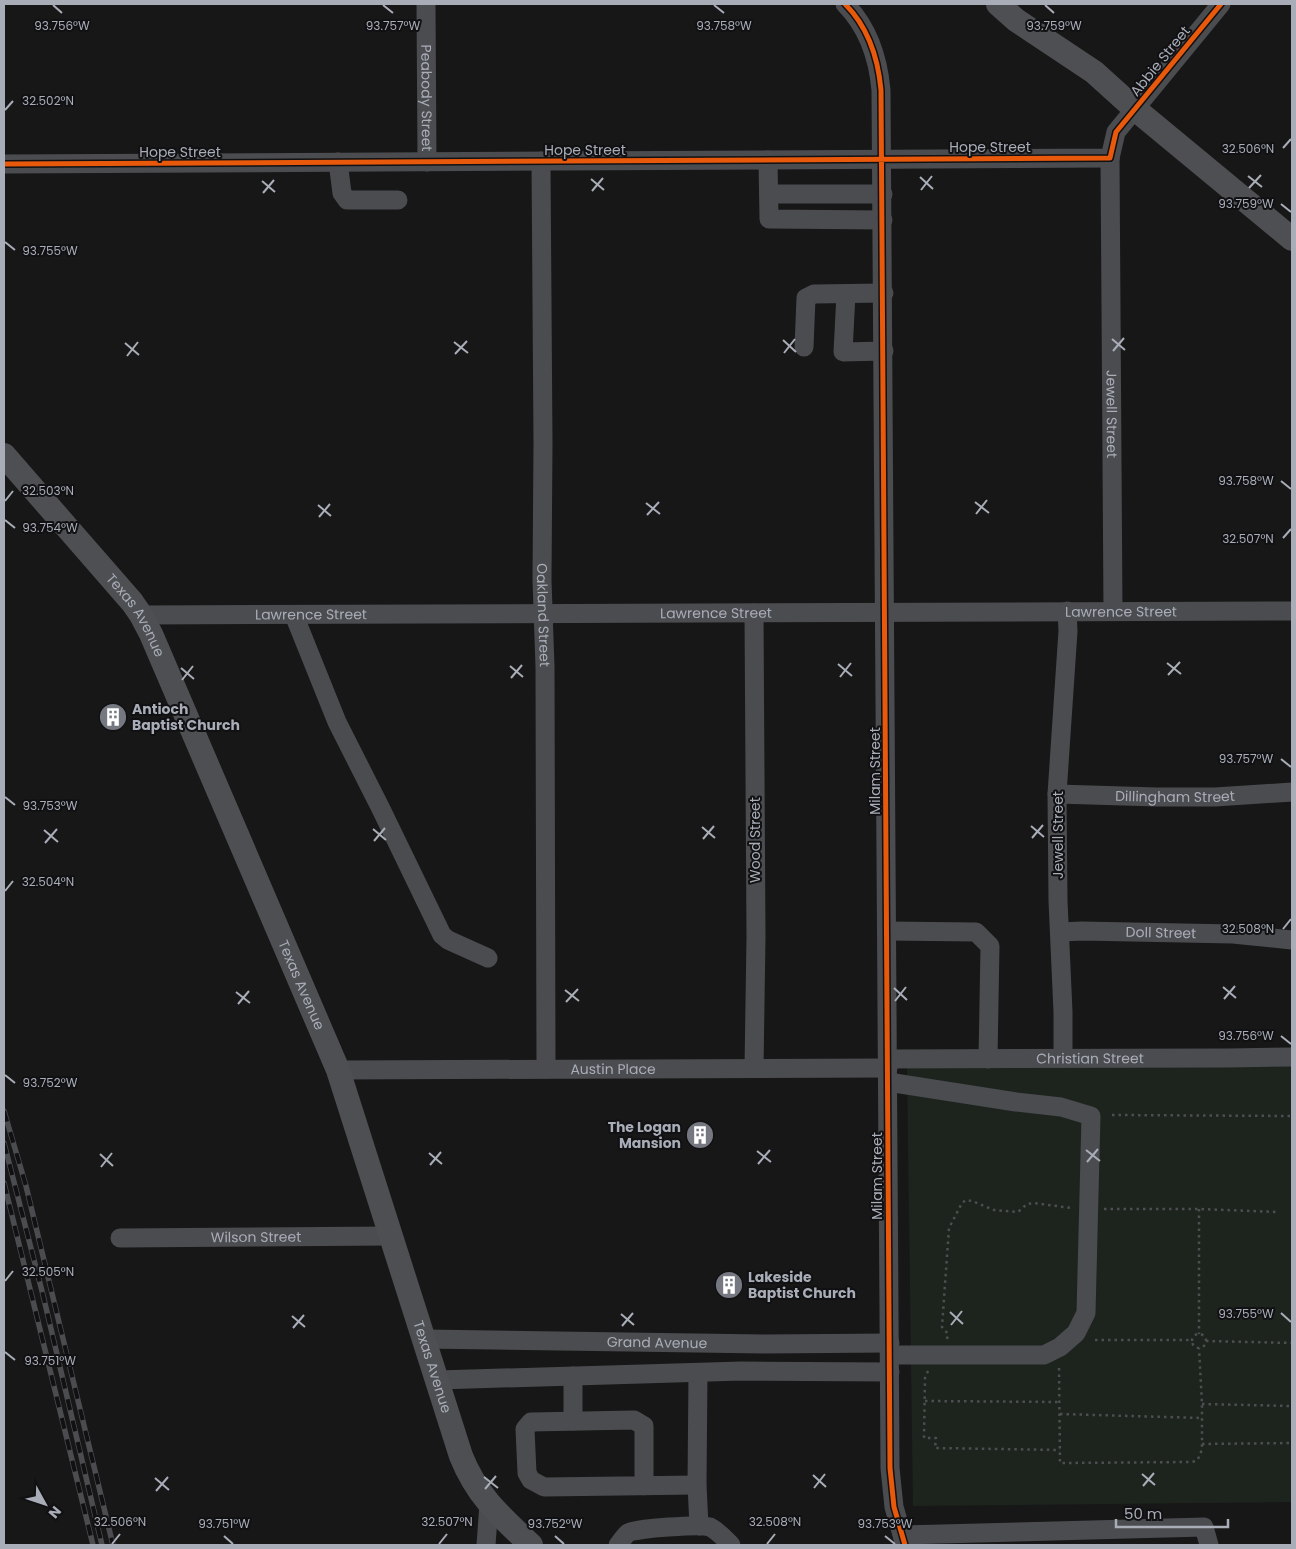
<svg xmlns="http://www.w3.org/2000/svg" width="1296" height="1549" font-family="Poppins,sans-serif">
  <rect width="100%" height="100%" fill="#171717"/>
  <!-- green -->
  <path fill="#1d241e" d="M1292,1065V1502L913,1506L907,1067Z"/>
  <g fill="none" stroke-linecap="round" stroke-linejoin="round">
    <!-- path -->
    <path stroke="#4d4e52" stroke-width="2.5" stroke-dasharray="2.5 4" stroke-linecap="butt" d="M1112,1115L1292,1116
      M1104,1209H1199L1277,1212
      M1199,1209V1334
      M1192 1341a7 7 0 1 1 14 0a7 7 0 1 1-14 0Z
      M947,1339L948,1334L942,1327L949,1228L962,1203L966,1200L972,1201L994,1210L1018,1212L1027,1204L1034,1203L1071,1208
      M1095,1340H1191
      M1206,1341L1292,1343
      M1059,1368L1060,1463L1191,1462L1196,1461L1200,1456L1202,1448V1404L1199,1348
      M928,1371L925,1378L924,1438H936L935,1448L1060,1450
      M925,1401L1059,1402
      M1202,1404L1292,1406
      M1060,1414L1202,1418
      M1202,1444L1292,1443"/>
    <!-- minor -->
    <g stroke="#4b4c50" stroke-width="19">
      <path id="s1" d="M426,4L427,162"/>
      <path d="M845,4C868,27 878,57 881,90L890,1468L894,1507L905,1545"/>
      <path id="s2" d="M1110,158L1113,611"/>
      <path d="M768,160L769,219L883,220"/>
      <path id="s3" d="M541,161L543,443L542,580L545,667L546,1069"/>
      <path d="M338,162L342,193L347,200H398"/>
      <path d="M4,164L1110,158L1116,132L1221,4"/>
      <path d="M769,194H883"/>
      <path d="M846,294L843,352L884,351"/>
      <path d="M804,347L806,298L814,294L884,293"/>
      <path id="s4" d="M141,615L1292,611"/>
      <path d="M294,615L337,722L381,809L442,935L448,940L488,958"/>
      <path id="s5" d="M1057,794L1157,797H1215L1292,792"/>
      <path d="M887,931L976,932L990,946L988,1059"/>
      <path id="s6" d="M1060,932L1082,931L1233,934L1292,940"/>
      <path d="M1063,1058V1012L1058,901L1057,794L1068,631L1067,611"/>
      <path id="s7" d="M888,1059L1228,1058L1292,1057"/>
      <path d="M754,1068L756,937L754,613"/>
      <path id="s8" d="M338,1070L888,1068"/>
      <path d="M888,1082L1016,1102L1061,1107L1091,1116L1086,1313L1076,1333L1060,1347L1044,1355H890"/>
      <path id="s9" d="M120,1238L391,1236"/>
      <path id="s10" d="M425,1339L764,1344L890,1343"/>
      <path d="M698,1373L697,1485L699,1526"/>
      <path d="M438,1380L742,1371L890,1372"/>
      <path d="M573,1421V1376"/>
      <path d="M644,1486V1426L634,1420L531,1422L525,1429L527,1473L531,1480L544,1487L697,1485"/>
      <path d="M902,1535L1204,1527L1209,1545"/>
      <path d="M486,1545L489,1504"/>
      <path d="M618,1545C621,1542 624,1536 628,1533C635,1528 702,1524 710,1527C718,1531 725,1539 731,1545"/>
    </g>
    <!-- major -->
    <g stroke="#4d4f52" stroke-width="24">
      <path d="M998,4L1016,20L1094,72L1135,109L1292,239"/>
      <path id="s11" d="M4,455L132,602L141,615L151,634L338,1070L461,1456C477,1496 500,1516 531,1545"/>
    </g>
    <defs>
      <path id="rail" d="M4,1111L26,1186L113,1545
        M4,1143L43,1295L102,1545
        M4,1183L93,1545"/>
    </defs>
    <!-- rail casing -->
    <use href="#rail" stroke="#4b4c4f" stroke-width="5.5"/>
    <!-- rail -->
    <use href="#rail" stroke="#111113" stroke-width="4" stroke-dasharray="11" stroke-linecap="butt"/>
    <defs>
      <path id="cycleway" d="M845,4C868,27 878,57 881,90L890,1468L894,1507L905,1545
        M4,164L1110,158L1116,132L1221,4"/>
    </defs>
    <!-- cycleway casing -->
    <use href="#cycleway" stroke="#111113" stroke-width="8"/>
    <!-- cycleway -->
    <use href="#cycleway" stroke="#e8590c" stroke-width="5"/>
  </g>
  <!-- ticks -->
  <path fill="none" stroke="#a8adb8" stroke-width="2" d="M53,5L62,13M383,5L393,13M714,5L724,13M1045,5L1054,13M5,110L13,101M1283,148L1291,139M1248,176L1262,187M920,177L933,189M591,179L604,190M262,181L275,192M1249,188L1261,175M921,190L932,176M592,191L603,178M263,193L274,180M1281,204L1291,212M5,242L15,250M1112,339L1125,350M783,340L796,352M454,342L468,353M125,343L139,355M1113,351L1124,338M784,353L795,339M455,354L467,341M127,356L138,342M1281,481L1291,489M5,501L13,491M975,502L989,513M646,503L660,514M318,505L331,516M976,514L987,500M647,515L659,502M319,517L330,504M5,520L15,528M1283,538L1291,529M1167,663L1181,674M838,664L852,676M510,666L523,677M181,668L194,679M1168,675L1180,662M840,677L851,663M511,678L522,665M182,680L193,666M1281,759L1291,767M5,797L15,805M1031,826L1044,837M702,827L715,838M373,829L386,840M44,830L58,842M1032,838L1043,825M703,839L714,826M374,841L385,828M45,843L57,829M5,891L13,881M1283,929L1291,919M1223,987L1236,998M894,988L907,1000M565,990L579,1001M236,992L250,1003M1224,999L1235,986M895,1001L906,987M566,1002L578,989M238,1004L249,991M1281,1036L1291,1044M5,1075L15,1083M1086,1150L1100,1161M757,1151L771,1162M429,1153L442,1164M100,1154L113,1166M1087,1162L1098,1149M758,1164L770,1150M430,1165L441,1152M101,1167L112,1153M5,1281L13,1271M950,1312L963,1324M1281,1313L1291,1322M621,1314L634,1325M292,1316L305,1327M951,1325L962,1311M622,1326L633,1313M293,1328L304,1315M5,1352L15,1360M1142,1474L1155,1485M813,1475L826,1487M484,1477L498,1488M155,1478L169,1490M1143,1486L1154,1473M814,1488L825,1474M485,1489L496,1476M156,1491L168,1477M224,1536L233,1544M555,1536L564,1544M885,1536L895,1544M112,1544L120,1534M439,1544L447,1534M767,1544L775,1534"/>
  <!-- icons -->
  <defs>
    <symbol id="building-disc" viewBox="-11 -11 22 22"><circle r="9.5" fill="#757880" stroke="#111113"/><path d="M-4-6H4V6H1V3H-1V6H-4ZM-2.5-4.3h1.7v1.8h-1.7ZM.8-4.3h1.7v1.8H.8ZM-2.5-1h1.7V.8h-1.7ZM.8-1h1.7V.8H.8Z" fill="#fff"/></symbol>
  </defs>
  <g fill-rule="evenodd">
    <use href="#building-disc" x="97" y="701" width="32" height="32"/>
    <use href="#building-disc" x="684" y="1119" width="32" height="32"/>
    <use href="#building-disc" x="713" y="1269" width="32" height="32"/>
  </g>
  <g text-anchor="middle" stroke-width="4" stroke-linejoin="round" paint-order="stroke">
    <!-- street labels -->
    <g font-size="14" fill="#a8adb8" stroke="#111113">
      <text transform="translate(1160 61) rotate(-51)" y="5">Abbie Street</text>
      <text dy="5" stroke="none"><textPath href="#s1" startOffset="94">Peabody Street</textPath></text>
      <text x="990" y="152">Hope Street</text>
      <text x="585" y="155">Hope Street</text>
      <text x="180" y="157">Hope Street</text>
      <text dy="5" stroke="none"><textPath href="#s2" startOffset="256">Jewell Street</textPath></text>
      <text dy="5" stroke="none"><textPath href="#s4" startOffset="980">Lawrence Street</textPath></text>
      <text dy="5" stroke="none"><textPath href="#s4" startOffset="575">Lawrence Street</textPath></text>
      <text dy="5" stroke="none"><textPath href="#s4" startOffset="170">Lawrence Street</textPath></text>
      <text dy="5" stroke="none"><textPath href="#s3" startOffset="454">Oakland Street</textPath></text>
      <text dy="5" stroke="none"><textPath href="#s11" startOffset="208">Texas Avenue</textPath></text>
      <text transform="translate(875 771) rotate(-90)" y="5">Milam Street</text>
      <text dy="5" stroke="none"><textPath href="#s5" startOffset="118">Dillingham Street</textPath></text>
      <text transform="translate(1058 835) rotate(-90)" y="5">Jewell Street</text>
      <text transform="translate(755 840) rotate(-90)" y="5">Wood Street</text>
      <text dy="5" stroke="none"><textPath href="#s6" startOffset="101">Doll Street</textPath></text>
      <text dy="5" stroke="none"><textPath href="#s11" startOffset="614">Texas Avenue</textPath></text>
      <text dy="5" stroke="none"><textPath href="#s7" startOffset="202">Christian Street</textPath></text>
      <text dy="5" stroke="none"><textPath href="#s8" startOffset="275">Austin Place</textPath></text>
      <text transform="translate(877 1176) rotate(-90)" y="5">Milam Street</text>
      <text dy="5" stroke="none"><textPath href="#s9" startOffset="136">Wilson Street</textPath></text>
      <text dy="5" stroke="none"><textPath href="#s10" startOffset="232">Grand Avenue</textPath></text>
      <text dy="5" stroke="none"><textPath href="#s11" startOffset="1018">Texas Avenue</textPath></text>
    </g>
    <!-- poi labels -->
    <g font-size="14" font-weight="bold" fill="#a8adb8" stroke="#111113" text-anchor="start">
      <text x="132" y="714">Antioch<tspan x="132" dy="16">Baptist Church</tspan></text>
      <text x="681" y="1132" text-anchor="end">The Logan<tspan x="681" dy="16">Mansion</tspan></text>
      <text x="748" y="1282">Lakeside<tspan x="748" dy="16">Baptist Church</tspan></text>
    </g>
  </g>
  <g font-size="12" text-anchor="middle" fill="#a8adb8" stroke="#111113" stroke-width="4" stroke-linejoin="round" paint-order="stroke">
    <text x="62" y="30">93.756°W</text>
    <text x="393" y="30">93.757°W</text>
    <text x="1054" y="30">93.759°W</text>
    <text x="724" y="30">93.758°W</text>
    <text x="48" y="105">32.502°N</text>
    <text x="1248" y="153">32.506°N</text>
    <text x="1246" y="208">93.759°W</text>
    <text x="50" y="255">93.755°W</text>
    <text x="1246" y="485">93.758°W</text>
    <text x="48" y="495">32.503°N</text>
    <text x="50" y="532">93.754°W</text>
    <text x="1248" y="543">32.507°N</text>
    <text x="1246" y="763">93.757°W</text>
    <text x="50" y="810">93.753°W</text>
    <text x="48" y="886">32.504°N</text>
    <text x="1248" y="933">32.508°N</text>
    <text x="1246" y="1040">93.756°W</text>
    <text x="50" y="1087">93.752°W</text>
    <text x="48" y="1276">32.505°N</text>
    <text x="1246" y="1318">93.755°W</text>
    <text x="50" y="1365">93.751°W</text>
    <text x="120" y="1526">32.506°N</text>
    <text x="447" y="1526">32.507°N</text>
    <text x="775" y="1526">32.508°N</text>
    <text x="224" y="1528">93.751°W</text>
    <text x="555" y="1528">93.752°W</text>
    <text x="885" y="1528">93.753°W</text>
  </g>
  <!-- border -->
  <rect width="1296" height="1549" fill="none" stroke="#a8adb8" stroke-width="10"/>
  <!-- north arrow -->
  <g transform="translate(45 1504) rotate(130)" stroke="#111113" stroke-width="4" paint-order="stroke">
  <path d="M0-4L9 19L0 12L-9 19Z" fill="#a8adb8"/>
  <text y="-8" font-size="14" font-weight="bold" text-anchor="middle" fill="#a8adb8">N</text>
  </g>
  <!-- scale -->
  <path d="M1116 1519v8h112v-8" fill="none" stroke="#a8adb8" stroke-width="2.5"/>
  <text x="1124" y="1519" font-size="15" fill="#a8adb8" stroke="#111113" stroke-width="4" paint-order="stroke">50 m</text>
</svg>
